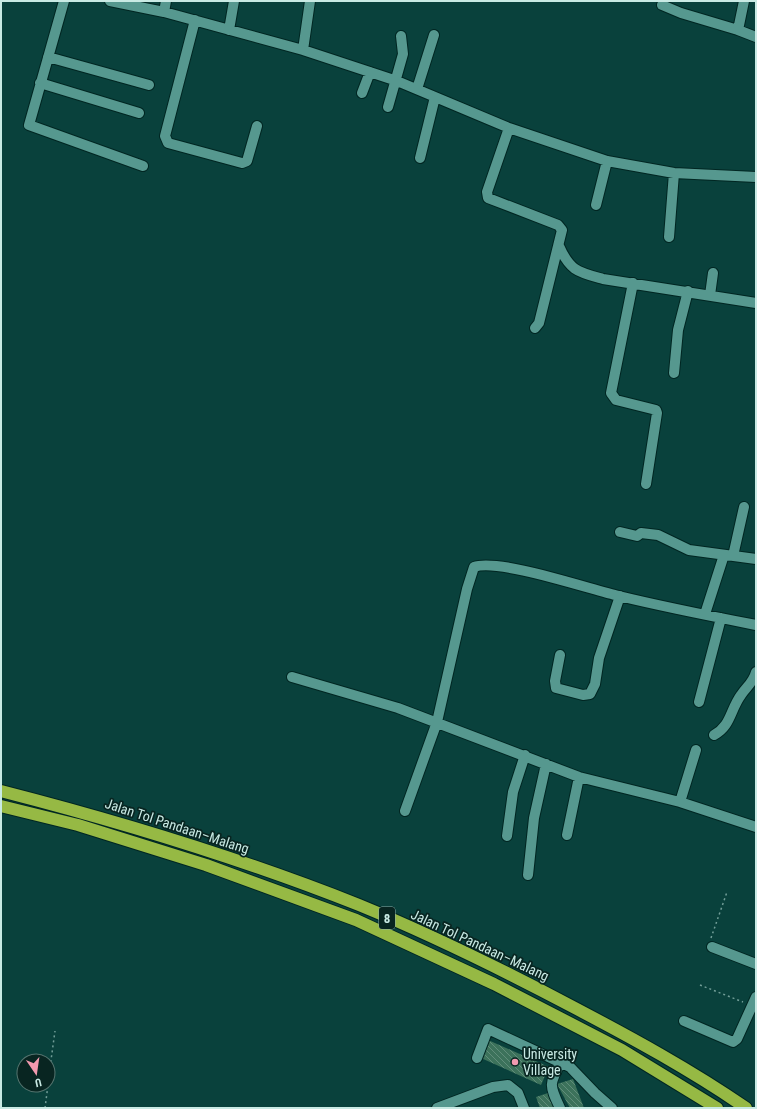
<svg xmlns="http://www.w3.org/2000/svg" width="757" height="1109" font-family="'Roboto Condensed',sans-serif">
  <defs>
    <pattern id="building-back-hatch" width="6" height="6" patternUnits="userSpaceOnUse"><rect width="6" height="6" fill="#3c725b"/><path d="M-1 5l2 2M0 0l6 6M5-1l2 2" fill="none" stroke="#608d7a"/></pattern>
  </defs>
  <rect width="100%" height="100%" fill="#09413c"/>
  <!-- building -->
  <path fill="url(#building-back-hatch)" d="M488,1040L549,1067L541,1085L481,1058Z
    M573,1079L584,1108H570L557,1084Z
    M548,1093L556,1108H540L536,1097Z"/>
  <g fill="none" stroke-linecap="round" stroke-linejoin="round">
    <defs>
      <path id="minor" d="M64,1L29,125L143,166
        M110,1L164,12L303,50L397,81L509,128L607,161L674,173L756,177
        M744,1L738,30L756,37
        M662,5L681,13L738,30
        M164,12L166,1
        M195,20L165,136L168,143L242,163L247,161L257,126
        M229,30L234,1
        M303,50L310,1
        M48,57L149,85
        M40,83L139,113
        M417,89L434,35
        M362,93L370,72
        M388,107L403,54L401,36
        M509,128L487,192L488,198L558,225L562,230L539,323L535,328
        M420,158L435,97
        M596,205L607,161
        M669,237L674,173
        M559,246C570,271 578,272 603,279L756,303
        M633,283L611,393L616,400L656,410L657,413L646,484
        M710,295L713,273
        M674,373L678,330L688,291
        M620,532L637,536L641,533L658,535L689,550L756,559
        M733,556L744,507
        M705,614L724,555
        M560,655L555,681L556,688L583,695L590,694L595,684L599,658L620,596
        M292,677L398,708L579,777L680,802L756,827
        M699,702L721,618
        M714,735C731,726 730,710 741,695C747,686 753,683 756,672
        M680,802L696,750
        M405,811L437,722L467,589L474,567C498,558 589,589 619,596C664,607 710,616 756,625
        M567,835L579,777
        M507,836L513,792L525,755
        M528,875L534,818L546,764
        M712,947L756,964
        M684,1021L733,1042L737,1039L756,997
        M477,1058L488,1029L570,1067L595,1093L612,1108
        M437,1108L493,1087L508,1085L518,1093L524,1108
        M560,1108C549,1085 549,1084 561,1062"/>
      <path id="highway" d="M1,791C122,822 243,859 359,905C432,935 503,970 573,1007C632,1038 691,1070 746,1108
        M1,806L78,825L206,865L356,920L494,984L622,1050L717,1108"/>
    </defs>
    <!-- minor casing -->
    <use href="#minor" stroke="#012622" stroke-width="12"/>
    <!-- highway casing -->
    <use href="#highway" stroke="#012622" stroke-width="14"/>
    <!-- path -->
    <path stroke="#719d97" stroke-width="1.5" stroke-dasharray="2 3" stroke-linecap="butt" d="M711,938L727,892
      M700,985L743,1002
      M48,1082L55,1031
      M45,1108L48,1085"/>
    <!-- minor -->
    <use href="#minor" stroke="#56988f" stroke-width="10"/>
    <!-- highway -->
    <use href="#highway" stroke="#96b944" stroke-width="12"/>
  </g>
  <!-- markers -->
  <circle fill="#f29aaf" stroke="#082521" stroke-width="1.5" cx="515" cy="1062" r="4"/>
  <g text-anchor="middle" stroke-width="3.5" stroke-linejoin="round" paint-order="stroke">
    <!-- shield labels -->
    <rect fill="#082521" stroke="#8fafaa" stroke-width="1" x="379" y="907" width="16" height="22" rx="3"/>
    <g font-size="13" font-weight="bold" fill="#c9eae4">
      <text x="387" y="923">8</text>
    </g>
    <!-- street labels -->
    <g font-size="14" fill="#c9eae4" stroke="#082521">
      <text transform="translate(177 826) rotate(18)" y="5">Jalan Tol Pandaan–Malang</text>
      <text transform="translate(480 945) rotate(25)" y="5">Jalan Tol Pandaan–Malang</text>
    </g>
    <!-- poi labels -->
    <g font-size="14" fill="#c9eae4" stroke="#082521" text-anchor="start">
      <text x="523" y="1059">University<tspan x="523" dy="16">Village</tspan></text>
    </g>
  </g>
  <!-- border -->
  <rect width="757" height="1109" fill="none" stroke="#c9eae4" stroke-width="4"/>
  <!-- north arrow -->
  <g transform="translate(36 1073) rotate(167)"><circle r="19" fill="#082521" stroke="#55746f"/>
  <path d="M0-3L7 15L0 10L-7 15Z" fill="#f29aaf"/>
  <text y="-6" font-size="11" font-weight="bold" text-anchor="middle" fill="#c9eae4">U</text>
  </g>
</svg>
